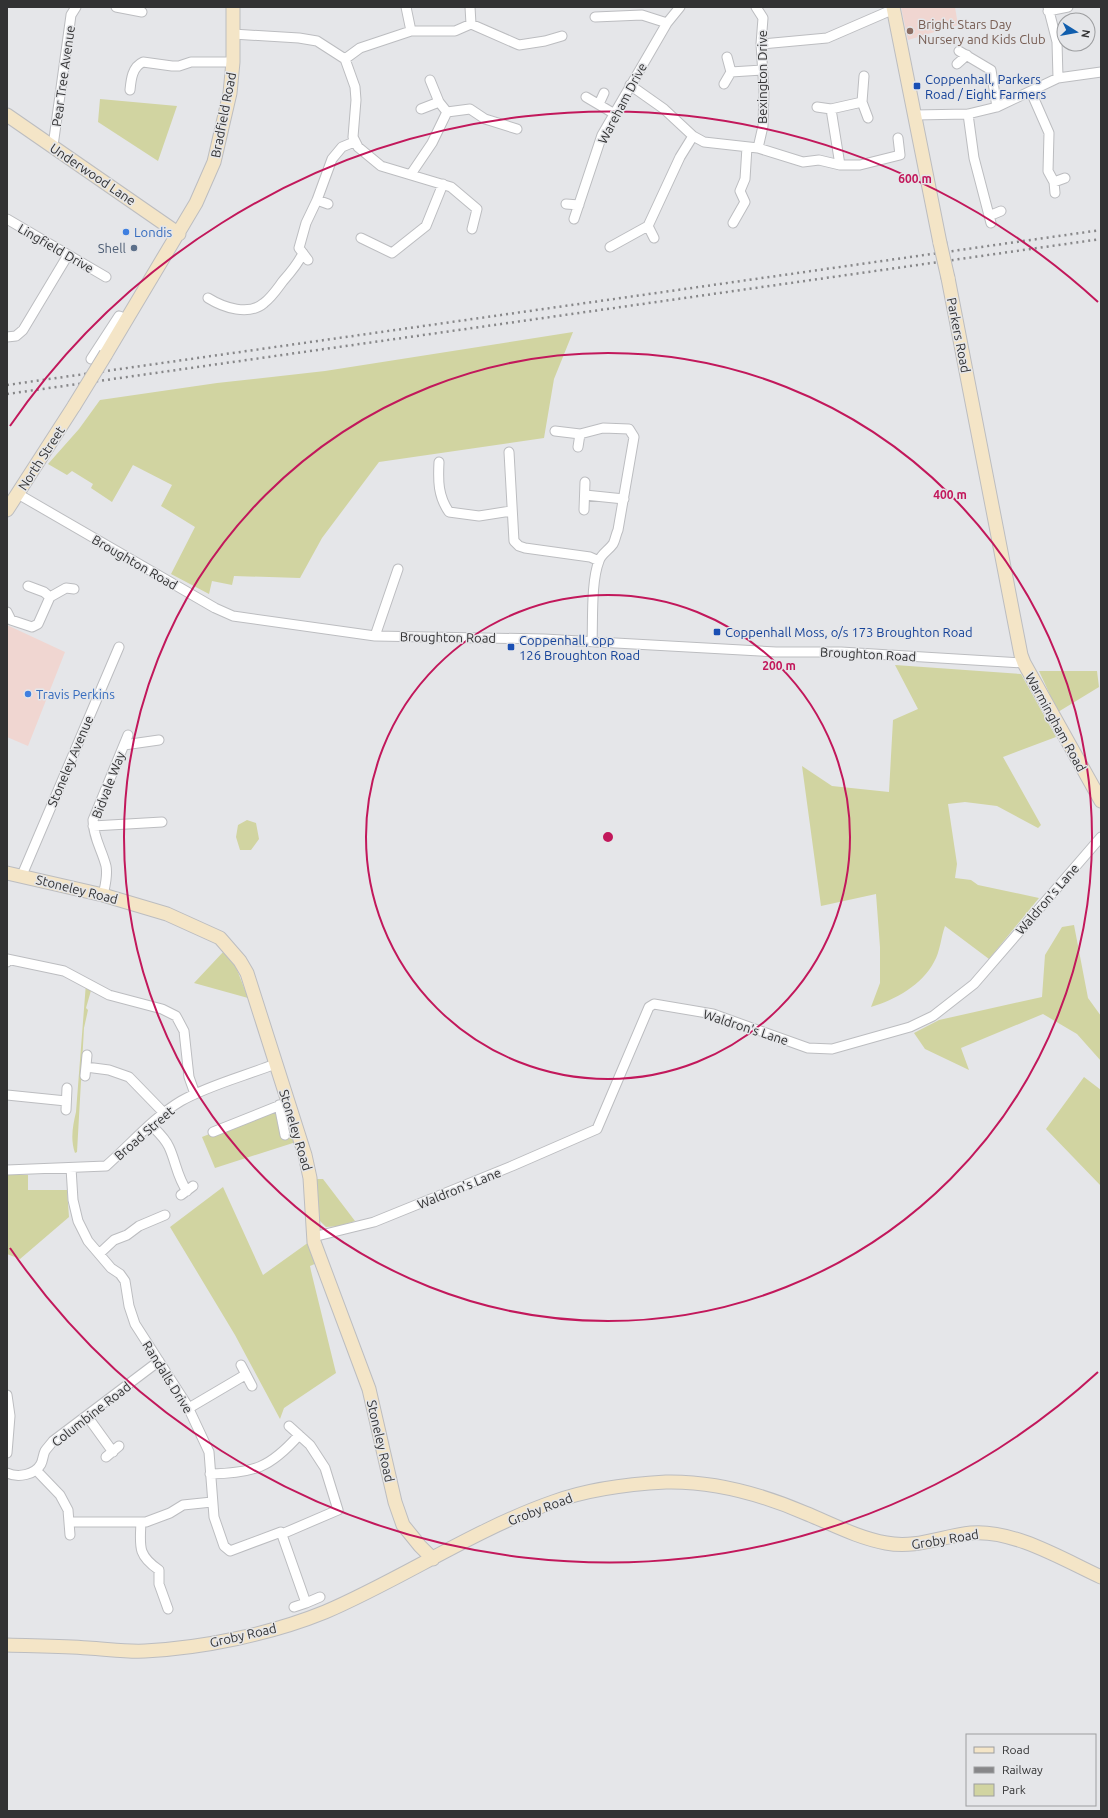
<svg xmlns="http://www.w3.org/2000/svg" width="1108" height="1818" font-family="Ubuntu,sans-serif">
  <rect width="100%" height="100%" fill="#e5e6e9"/>
  <!-- commercial -->
  <path fill="#f0d6d1" d="M901,7H955L958,25L908,40Z
    M7,625L65,652L28,746L7,737Z"/>
  <!-- green -->
  <path fill="#d1d4a1" d="M100,99L177,106L158,161L98,122Z
    M573,332L554,379L544,438L379,462L322,538L300,578L234,576L232,585L212,581L209,594L171,574L195,527L161,506L172,485L133,465L112,502L91,488L93,484L72,471L67,475L48,464L79,429L100,400L217,383L325,371Z
    M895,665L1021,674L1056,737L1003,757L1041,825L1038,828L997,806L965,802L948,804L957,864L955,878L971,880L978,885L1039,898L989,959L945,926C941,937 940,952 934,962C922,985 895,1000 871,1007L880,983V947L876,894L821,906L802,766L832,786L889,792L893,720L918,709Z
    M1039,671H1097L1099,687L1058,712Z
    M247,820L256,823L259,839L251,850H240L236,837L238,825Z
    M1074,925L1088,998L1101,1016V1061L1077,1034L1043,1014L961,1048L969,1070L925,1049L914,1033L939,1020L1042,997L1045,955L1062,927Z
    M225,950L236,967L248,998L194,983Z
    M86,983L92,987L86,1008L88,1010L84,1028L77,1152L75,1153C70,1139 73,1125 76,1112Z
    M1084,1077L1101,1090V1186L1046,1129Z
    M288,1102L296,1142L215,1168L202,1137Z
    M8,1175H28V1190H67L69,1217L20,1259L7,1254Z
    M316,1179H323L355,1221L340,1226L326,1227L320,1221Z
    M223,1187L263,1275L309,1242L317,1263L310,1266L311,1271L336,1373L284,1408L280,1419L235,1335L170,1227Z"/>
  <g fill="none" stroke-linecap="round" stroke-linejoin="round">
    <defs>
      <path id="street" d="M116,7L142,12
        M406,7L411,31
        M470,7L471,24
        M756,7L763,18L761,44L764,91L763,126L758,148
        M1048,7L1057,42L1058,78
        M1048,11L1068,7
        M595,17L642,15L667,23
        M233,34L299,38L317,41L345,59L355,87L356,100L353,137L358,147L381,166L451,187L477,209L472,229
        M761,44L827,38L894,9
        M959,51L991,70L997,107
        M727,57L731,72
        M345,59L360,48L411,31H455L471,24L519,45L545,41L562,36
        M957,64L967,55
        M430,80L439,102L447,112
        M724,84L731,72L762,70
        M630,85L664,109L693,136L704,142L758,148L803,162L819,160L840,165H860L900,155L898,138
        M130,90C131,80 132,67 143,62L172,66H179L191,62H233
        M1031,92L1049,133L1048,171L1054,182L1055,193
        M586,97L613,113
        M862,102L868,118
        M599,104L604,93
        M817,107L831,109
        M421,109L439,102
        M968,114L974,158L991,223
        M915,115L968,114L997,107L1058,78L1101,72
        M53,146L71,15L76,7
        M840,165L831,109L862,102L864,76
        M411,174L432,143L447,112L470,109L485,119L517,129
        M1054,182L1065,178
        M317,200L328,204
        M566,204L579,205
        M989,216L1001,211
        M7,219L106,277
        M574,219L602,135L667,23L680,7
        M733,223L745,202L740,191L745,179L747,147
        M648,226L654,238
        M361,238L392,253L426,226L443,184
        M610,247L648,226L680,157L693,136
        M308,260L299,248L306,223L317,200L332,159L342,147L354,142
        M208,298C224,308 249,316 264,303C272,297 277,289 283,281C291,272 298,264 303,253
        M7,337L16,336L23,330L68,255
        M91,359L119,316L126,319
        M555,431L580,434L603,428L629,429L634,437L618,530C616,534 615,541 613,544C608,551 601,554 599,561C591,581 593,620 592,642
        M578,447L580,434
        M509,452L514,541L519,546L525,548L590,557L599,561
        M439,462C438,481 438,496 449,512L479,516L511,511
        M18,494L215,608L233,616L375,636L544,639L776,652H841L1024,663
        M585,495L624,499
        M584,510L585,482
        M28,586L44,592L50,597
        M7,612L11,620L32,627L38,624L50,597L66,588L74,589
        M375,636L398,569
        M124,745L159,740
        M93,826L162,822
        M22,875L119,647
        M103,895C105,886 108,876 106,866C102,850 93,837 93,820L128,735
        M7,962V959L64,971L109,995L162,1009L176,1016L184,1031L189,1077L195,1094
        M86,1067L109,1070L129,1077L164,1113
        M85,1076L87,1055
        M7,1095L66,1101
        M279,1105L285,1135
        M66,1110L67,1088
        M151,1125C158,1132 165,1138 169,1147C176,1162 177,1177 187,1191
        M213,1132L288,1102
        M71,1168L73,1200L78,1221L88,1241L111,1268L120,1274L125,1281L129,1306L135,1324L187,1405L209,1452L214,1517L224,1546L230,1551L281,1532L306,1603L320,1597
        M7,1170L106,1166C130,1145 154,1117 181,1101C209,1085 245,1076 275,1064
        M181,1195L193,1186
        M313,1237L374,1222L512,1166L597,1129L649,1007L654,1004L713,1014L808,1048L832,1049L910,1027L933,1016L974,984L1101,837
        M99,1254L114,1240L127,1235L139,1226L165,1215
        M241,1365L252,1386
        M7,1395L10,1416L7,1453
        M189,1408L245,1375
        M87,1416L113,1452
        M106,1457L119,1446
        M36,1470L60,1495L68,1510L70,1535
        M7,1473C18,1478 35,1475 41,1464C43,1460 43,1455 45,1451C47,1448 50,1445 53,1441L159,1361
        M210,1474C254,1473 270,1468 299,1435
        M69,1522H146L170,1513L183,1505L212,1502
        M141,1522C140,1546 137,1555 159,1570V1584L168,1609
        M282,1534L338,1510L325,1468L310,1445L289,1426
        M294,1607L306,1603"/>
      <path id="secondary" d="M893,7L940,243
        M7,115L179,234
        M948,278L1021,655L1024,663L1101,801
        M106,354L196,203L214,162L230,93L233,62V7
        M7,510L74,406
        M7,873L103,895L167,914L220,938L240,961L247,973L305,1155L310,1178L314,1242L369,1389L395,1502L403,1525L420,1546L433,1559
        M7,1645C34,1646 61,1646 88,1648C107,1649 126,1652 145,1651C203,1648 271,1634 325,1612C402,1579 473,1530 553,1502C588,1489 629,1484 666,1482C715,1481 761,1494 805,1513C832,1524 858,1538 886,1543C916,1549 942,1536 971,1533C1013,1529 1064,1560 1101,1577"/>
    </defs>
    <!-- street casing -->
    <use href="#street" stroke="#bcbdc0" stroke-width="11"/>
    <!-- secondary casing -->
    <use href="#secondary" stroke="#bcbdc0" stroke-width="15"/>
    <!-- street -->
    <use href="#street" stroke="#fff" stroke-width="9"/>
    <!-- secondary -->
    <use href="#secondary" stroke="#f4e5c7" stroke-width="13"/>
    <!-- rail -->
    <path stroke="#878789" stroke-width="2.5" stroke-dasharray="2 4" stroke-linecap="butt" d="M7,385L1101,230
      M7,394L1101,239"/>
    <defs>
      <path id="secondary-bridge" d="M940,243L948,278
        M74,406L106,354"/>
    </defs>
    <!-- secondary-bridge casing -->
    <use href="#secondary-bridge" stroke="#bcbdc0" stroke-width="15" stroke-linecap="butt"/>
    <!-- secondary-bridge -->
    <use href="#secondary-bridge" stroke="#f4e5c7" stroke-width="13"/>
  </g>
  <!-- distance rings -->
  <g fill="none" stroke="#c2185b" stroke-width="2">
    <circle cx="608" cy="837" r="242"/>
    <circle cx="608" cy="837" r="484"/>
    <path d="M1098 1372A726 726 0 0 1 10 1248M10 426A726 726 0 0 1 1098 302"/>
  </g>
  <!-- markers -->
  <circle fill="#8d6e63" stroke="#e5e6e9" stroke-width="1.5" cx="910" cy="31" r="4"/>
  <g fill="#1a4fb4" stroke="#e5e6e9" stroke-width="1.5">
    <rect x="913" y="82" width="8" height="8" rx="2"/>
    <rect x="713" y="628" width="8" height="8" rx="2"/>
    <rect x="507" y="643" width="8" height="8" rx="2"/>
  </g>
  <g fill="#3f7fe0" stroke="#e5e6e9" stroke-width="1.5">
    <circle cx="126" cy="232" r="4"/>
    <circle cx="28" cy="694" r="4"/>
  </g>
  <circle fill="#5c6f8a" stroke="#e5e6e9" stroke-width="1.5" cx="134" cy="248" r="4"/>
  <g text-anchor="middle" stroke-width="3" stroke-linejoin="round" paint-order="stroke">
    <!-- education labels -->
    <g font-size="13" fill="#785e54" stroke="#e5e6e9" text-anchor="start">
      <text x="918" y="29">Bright Stars Day<tspan x="918" dy="15">Nursery and Kids Club</tspan></text>
    </g>
    <!-- street labels -->
    <g font-size="13" fill="#323233" stroke="#e5e6e9">
      <text transform="translate(63 76) rotate(-82)" y="5">Pear Tree Avenue</text>
      <text transform="translate(762 77) rotate(-90)" y="5">Bexington Drive</text>
      <text transform="translate(622 103) rotate(-62)" y="5">Wareham Drive</text>
      <text transform="translate(223 115) rotate(-79)" y="5">Bradfield Road</text>
      <text transform="translate(93 174) rotate(34)" y="5">Underwood Lane</text>
      <text transform="translate(56 248) rotate(30)" y="5">Lingfield Drive</text>
      <text transform="translate(959 335) rotate(79)" y="5">Parkers Road</text>
      <text transform="translate(41 458) rotate(-57)" y="5">North Street</text>
      <text transform="translate(135 562) rotate(30)" y="5">Broughton Road</text>
      <text transform="translate(448 637) rotate(1)" y="5">Broughton Road</text>
      <text transform="translate(868 654) rotate(3)" y="5">Broughton Road</text>
      <text transform="translate(1056 722) rotate(61)" y="5">Warmingham Road</text>
      <text transform="translate(70 761) rotate(-67)" y="5">Stoneley Avenue</text>
      <text transform="translate(108 785) rotate(-69)" y="5">Bidvale Way</text>
      <text transform="translate(77 889) rotate(14)" y="5">Stoneley Road</text>
      <text transform="translate(1047 899) rotate(-49)" y="5">Waldron's Lane</text>
      <text transform="translate(746 1027) rotate(18)" y="5">Waldron's Lane</text>
      <text transform="translate(296 1130) rotate(73)" y="5">Stoneley Road</text>
      <text transform="translate(144 1133) rotate(-41)" y="5">Broad Street</text>
      <text transform="translate(459 1188) rotate(-22)" y="5">Waldron's Lane</text>
      <text transform="translate(168 1377) rotate(58)" y="5">Randalls Drive</text>
      <text transform="translate(91 1414) rotate(-38)" y="5">Columbine Road</text>
      <text transform="translate(381 1441) rotate(77)" y="5">Stoneley Road</text>
      <text transform="translate(540 1509) rotate(-21)" y="5">Groby Road</text>
      <text transform="translate(945 1539) rotate(-9)" y="5">Groby Road</text>
      <text transform="translate(243 1635) rotate(-13)" y="5">Groby Road</text>
    </g>
    <!-- transit labels -->
    <g font-size="13" fill="#164399" stroke="#e5e6e9" text-anchor="start">
      <text x="925" y="84">Coppenhall, Parkers<tspan x="925" dy="15">Road / Eight Farmers</tspan></text>
      <text x="725" y="637">Coppenhall Moss, o/s 173 Broughton Road</text>
      <text x="519" y="645">Coppenhall, opp<tspan x="519" dy="15">126 Broughton Road</tspan></text>
    </g>
    <!-- shop labels -->
    <g font-size="13" fill="#366cbe" stroke="#e5e6e9" text-anchor="start">
      <text x="134" y="237">Londis</text>
      <text x="36" y="699">Travis Perkins</text>
    </g>
    <!-- service labels -->
    <g font-size="13" fill="#4e5e75" stroke="#e5e6e9" text-anchor="end">
      <text x="126" y="253">Shell</text>
    </g>
  </g>
  <circle cx="608" cy="837" r="6" fill="#c2185b" stroke="#e5e6e9" stroke-width="2"/>
  <g font-size="12" text-anchor="middle" font-weight="bold" fill="#c2185b" stroke="#e5e6e9" stroke-width="3" stroke-linejoin="round" paint-order="stroke">
    <text x="915" y="183">600 m</text>
    <text x="950" y="499">400 m</text>
    <text x="779" y="670">200 m</text>
  </g>
  <!-- border -->
  <rect width="1108" height="1818" fill="none" stroke="#323233" stroke-width="16"/>
  <!-- legend -->
  <rect x="966" y="1734" width="130" height="72" fill="#e5e6e9" stroke="#9d9ea0"/>
  <rect x="974" y="1747" width="20" height="6" fill="#f4e5c7" stroke="#9d9ea0"/>
  <text x="1002" y="1754" font-size="12" fill="#323233">Road</text>
  <rect x="974" y="1767" width="20" height="6" fill="#878789" stroke="#9d9ea0"/>
  <text x="1002" y="1774" font-size="12" fill="#323233">Railway</text>
  <rect x="974" y="1784" width="20" height="12" fill="#d1d4a1" stroke="#9d9ea0"/>
  <text x="1002" y="1794" font-size="12" fill="#323233">Park</text>
  <!-- north arrow -->
  <g transform="translate(1076 32) rotate(101)"><circle r="19" fill="#e5e6e9" stroke="#9d9ea0"/>
  <path d="M0-3L7 15L0 10L-7 15Z" fill="#115ead"/>
  <text y="-6" font-size="11" font-weight="bold" text-anchor="middle" fill="#323233">N</text>
  </g>
</svg>
